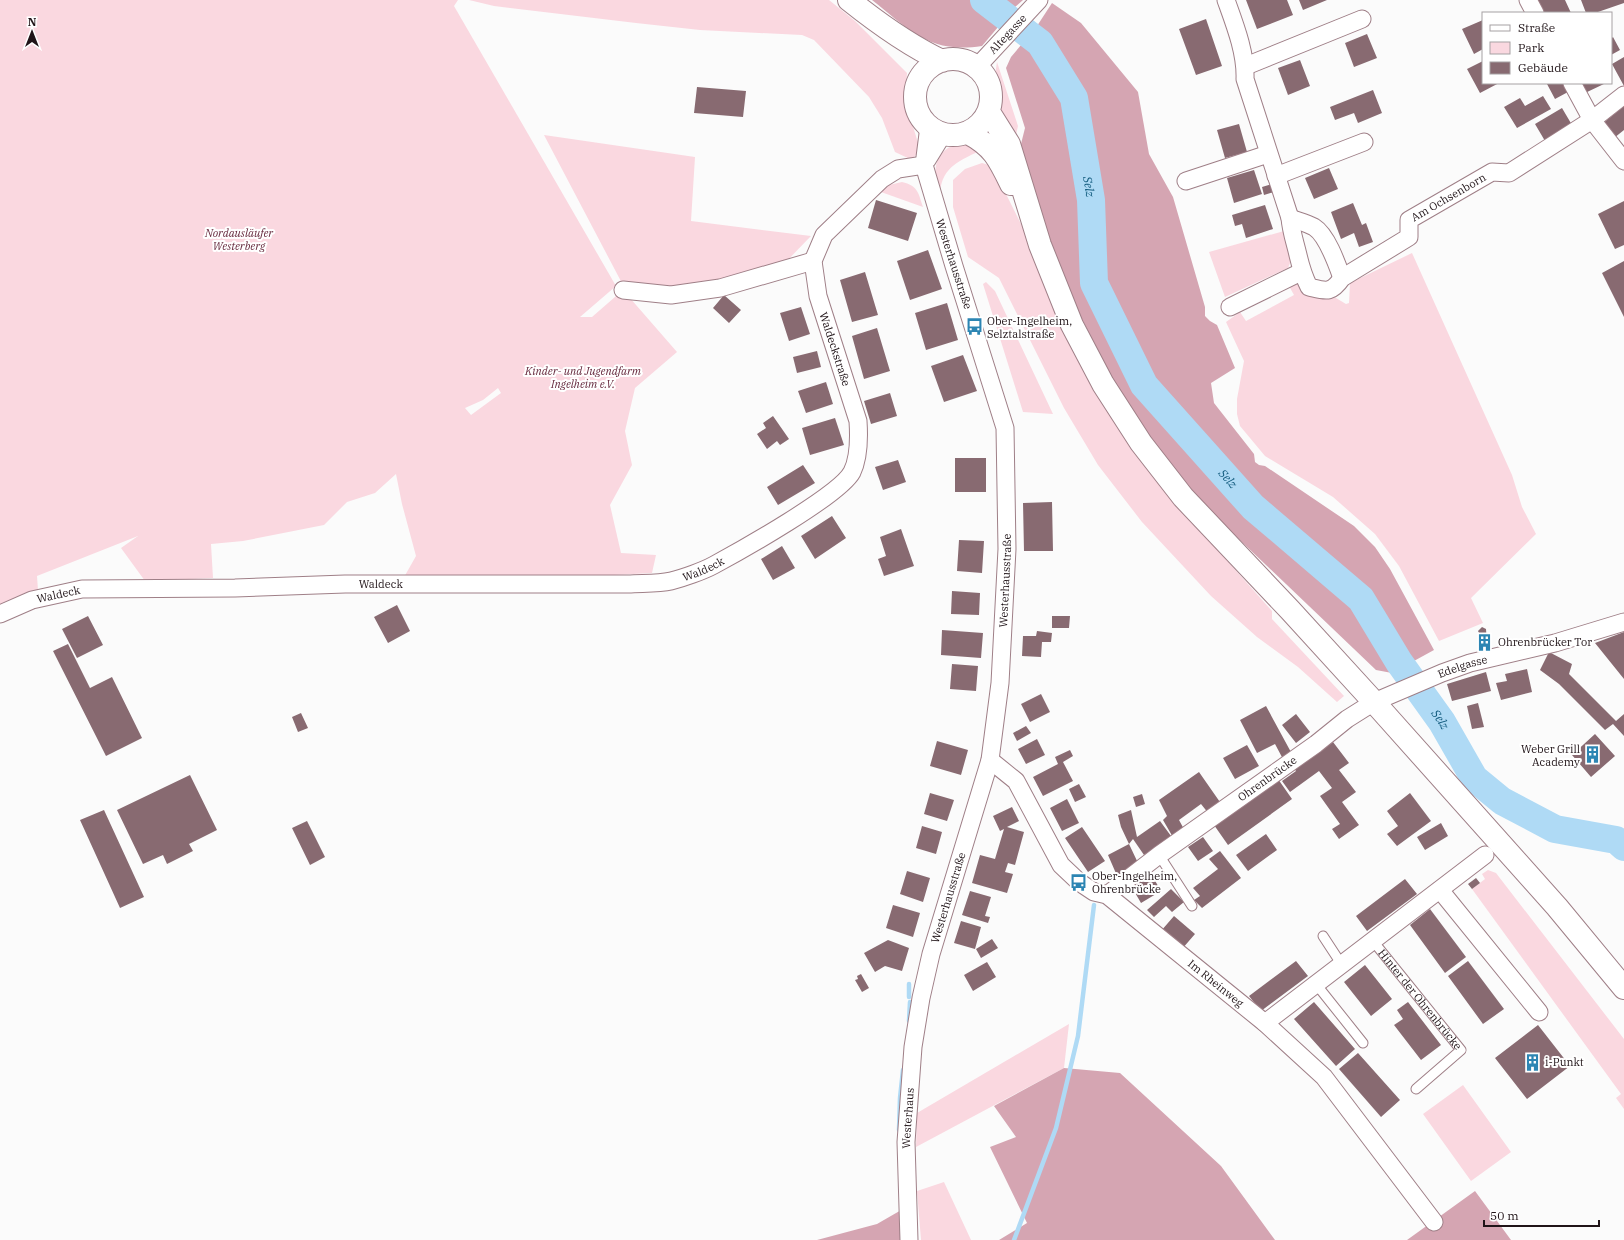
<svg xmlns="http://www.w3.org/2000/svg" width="1624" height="1240" font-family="'IBM Plex Serif',serif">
  <rect width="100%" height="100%" fill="#fbfbfb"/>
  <!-- green -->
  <path fill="#fad8e0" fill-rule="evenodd" d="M0,0H458L454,6L616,286L580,317H592L623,290L677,352L635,388L625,431L632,465L610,505L621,553L656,555L652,573L576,577L403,579L416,556L402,504L396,474L375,493L347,502L324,525L243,541L211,544L213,578L145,581L121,548L138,536L37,576L38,590L0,605ZM498,388L501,393L471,415L465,408L483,400Z
    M469,0H829L855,21L907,73L905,101L920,149L912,160L895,152L882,118L869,97L814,40L802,35L700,30L636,23L494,6Z
    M997,62L1018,126L1016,135L1001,115L1000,88L995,75Z
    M544,135L695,157L691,221L811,236L780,268L670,289L624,287Z
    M963,143L982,150C961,160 942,166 940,193C939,188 937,183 936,178C933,158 945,145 963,143Z
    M982,163L989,165L995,172L1026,234L1173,500L1272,611V619L1344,696L1337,702L1298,667L1257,637L1211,596L1142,522L1098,465L1064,408L999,278L968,257L953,207V180L965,169Z
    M902,182C918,186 918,192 923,207L881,192L889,185Z
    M1284,231L1292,258L1288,268L1225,297L1209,252Z
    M1412,253L1512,475L1522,507L1536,534L1471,598L1483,623L1439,641L1399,566L1375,534L1333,497L1265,456L1240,426L1237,414V399L1244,361L1226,322L1240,312L1246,321L1294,295L1289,286L1297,282L1307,292L1331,295L1346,304L1349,303L1350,283Z
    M986,282L995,291L1053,414L1023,412L983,284Z
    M1488,870L1496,873L1624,1039V1109L1616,1098L1621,1094L1472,889L1485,879L1482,874Z
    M1069,1024L1064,1068L916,1147L917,1113Z
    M1463,1085L1511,1152L1471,1181L1423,1114Z
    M944,1182L971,1240H921L917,1191Z"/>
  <!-- forest -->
  <path fill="#d5a5b2" d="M872,0H1023L1015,7L982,46C929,54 910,30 872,0Z
    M1052,3L1081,23L1138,92L1149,154L1173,197L1205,307V316L1210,321L1217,325L1235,368L1211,383L1214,403L1254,454L1255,462L1259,465L1265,466L1354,526L1375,547L1390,569L1434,650L1392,673L1376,670L1197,499L1126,405L1068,292L1014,147L1021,144L1025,128L1006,68L1011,57L1037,26Z
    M1064,1068L1120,1073L1221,1166L1275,1240H999L1027,1223L990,1147L1016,1137L994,1106Z
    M1475,1191L1511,1240H1407Z
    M903,1209L904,1240H817L877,1224Z"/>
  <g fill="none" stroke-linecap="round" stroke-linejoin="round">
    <!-- stream -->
    <path stroke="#afdaf5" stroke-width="4.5" d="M909,984V997
      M909,1021L910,1002
      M899,1130L900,1098L903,1070
      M1014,1240L1056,1128L1078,1036L1094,905"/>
    <!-- river -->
    <path stroke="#afdaf5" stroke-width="28" id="s1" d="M984,0L1040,43L1074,98L1091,200L1094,283L1144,385L1253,507L1361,599L1399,662L1442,722L1474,778L1502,801L1555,829L1616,840L1624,847"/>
  </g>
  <!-- building -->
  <path fill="#886a71" d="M1246,0H1287L1293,15L1257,29Z
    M1299,0H1327L1303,10Z
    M1535,0H1565L1571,13H1542Z
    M1581,0H1624V3L1595,13H1586Z
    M1206,19L1222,66L1196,75L1179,29Z
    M1483,20V49L1474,54L1462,29Z
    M1367,34L1377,58L1354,67L1345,43Z
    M1613,37L1620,50L1611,55V39Z
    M1624,57V86L1612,64Z
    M1300,60L1310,86L1288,95L1278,68Z
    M1483,61V83H1499L1480,93L1467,69Z
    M1549,83H1563L1568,92L1555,99L1547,84Z
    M1580,83H1606L1585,93Z
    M697,87L746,91L743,117L694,113Z
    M1373,90L1382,113L1358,123L1354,113L1335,120L1330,107Z
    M1543,96L1551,109L1517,128L1504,107L1520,98L1525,106Z
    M1624,106V130L1614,138L1602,124Z
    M1562,108L1572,125L1545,141L1535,124Z
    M1239,124L1247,152L1225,158L1217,130Z
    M1329,168L1338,189L1314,199L1305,178Z
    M1254,170L1262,194L1234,203L1227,178Z
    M1272,184L1274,192L1264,195L1262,187Z
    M876,200L917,213L908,241L868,228Z
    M1624,201V245L1615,249L1598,214Z
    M1353,203L1362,225L1366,223L1373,242L1359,247L1354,233L1341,239L1331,212Z
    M1265,205L1273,229L1246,238L1242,224L1235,226L1232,215Z
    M928,250L942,289L910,300L897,261Z
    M1624,261V317L1602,273Z
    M865,272L878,315L852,322L840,280Z
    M724,295L741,310L729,323L713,308Z
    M947,303L958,340L926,350L915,313Z
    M801,307L810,334L789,341L780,313Z
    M877,328L890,371L864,379L852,336Z
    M817,351L821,367L797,373L793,357Z
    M963,355L977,391L944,402L931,366Z
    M826,382L833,404L806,413L798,391Z
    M890,393L897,416L871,424L864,401Z
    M773,416L789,439L780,445L777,441L767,449L757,434L766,428L763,423Z
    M835,418L844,445L810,455L802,428Z
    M955,458H986V492H955Z
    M898,460L906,482L883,490L875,467Z
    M803,465L815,483L778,505L767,487Z
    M1052,502L1053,551H1024L1023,503Z
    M832,516L846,538L815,559L801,536Z
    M901,529L914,566L884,576L878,559L886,556L880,537Z
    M959,540L984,541L982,573L957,571Z
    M782,546L795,568L773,580L761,559Z
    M952,591L980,593L979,615L951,614Z
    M397,605L410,631L388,643L374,617Z
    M88,616L103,645L77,658L62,629Z
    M1052,616H1070L1069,628H1052Z
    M1482,627L1486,629L1487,644L1489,648V650L1483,651L1481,648L1483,644V635L1479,633L1478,631Z
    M942,630L983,633L981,658L941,655Z
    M1037,631L1052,633L1051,642H1042L1041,657L1022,656L1023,636H1036Z
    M1624,632V679L1595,643Z
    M68,644L90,688L112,677L142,738L106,756L53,651Z
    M1549,652L1572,664L1569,674L1616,721L1624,714V736L1613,724L1605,730L1559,684L1540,670Z
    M952,664L978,666L976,691L950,689Z
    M1527,669L1532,692L1501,700L1496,683L1507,681L1505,674Z
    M1486,672L1491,691L1452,701L1447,684Z
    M1041,694L1050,712L1030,722L1021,704Z
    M1478,703L1484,727L1472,729L1467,706Z
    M1266,706L1292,754L1283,759L1275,744L1257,753L1240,720Z
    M301,713L308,728L298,732L292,717Z
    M1296,714L1310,732L1296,743L1282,725Z
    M1026,726L1031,733L1017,741L1013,733Z
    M1595,734L1615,756L1591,777L1572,755Z
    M1037,739L1045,755L1026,764L1018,749Z
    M937,741L968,750L961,775L930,766Z
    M1333,742L1349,763L1339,770L1356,792L1342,802L1359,825L1339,839L1332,829L1340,824L1320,796L1332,788L1319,771L1290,792L1282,781L1296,771L1293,767L1308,756L1310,759Z
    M1247,745L1259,766L1235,779L1223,758Z
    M1070,750L1073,756L1063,762L1073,781L1043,796L1033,777L1058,764L1055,757Z
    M1199,772L1222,805L1209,814L1201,804L1179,820L1185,831L1174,839L1163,820L1167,816L1159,800Z
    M190,775L217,830L189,844L193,851L167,864L163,855L143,864L117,810Z
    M1278,779L1292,799L1228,845L1214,825Z
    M1079,784L1086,797L1075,802L1069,789Z
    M930,793L954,800L947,821L924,814Z
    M1410,793L1431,821L1397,846L1387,834L1398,826L1387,811Z
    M1142,794L1145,804L1136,807L1133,797Z
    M1067,799L1079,823L1062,831L1050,808Z
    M1012,807L1019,821L1007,827L1024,832L1015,865L1008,863L1005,872L1013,874L1007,893L972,883L980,855L995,859L1004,829L1000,831L993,816Z
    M104,810L144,897L120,908L80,820Z
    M1131,810L1137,837L1160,821L1171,836L1144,855L1133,839L1129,844L1121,827L1118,815Z
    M307,821L325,857L310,865L292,828Z
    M1441,823L1448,836L1425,850L1417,837Z
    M922,826L942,832L936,854L916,848Z
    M1082,827L1105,861L1088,872L1065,838Z
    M1266,834L1277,850L1248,871L1236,855Z
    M1203,837L1213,851L1198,861L1188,847Z
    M1129,844L1138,863L1118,878L1108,855Z
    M1220,851L1241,878L1202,908L1194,900L1200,896L1193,888L1218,869L1209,859Z
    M907,871L930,878L923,902L900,894Z
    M1150,872L1161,891L1141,903L1130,884Z
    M1476,878L1480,883L1472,889L1468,884Z
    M1405,879L1417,894L1367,931L1356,916Z
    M1171,889L1184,902L1172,912L1166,906L1154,917L1147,910Z
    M970,891L991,897L985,916L990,917L988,923L962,915Z
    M893,905L920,913L913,937L886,928Z
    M1430,909L1466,957L1445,973L1410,925Z
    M1174,916L1195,934L1182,949L1161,931Z
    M961,921L981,927L975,949L954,943Z
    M992,939L998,948L981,958L976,949Z
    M888,940L909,948L902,971L885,966L875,972L864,953Z
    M1296,961L1308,976L1261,1011L1249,996Z
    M1468,961L1504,1009L1483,1024L1448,976Z
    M987,962L996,977L973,991L964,975Z
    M1365,965L1392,999L1371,1016L1344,982Z
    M861,974L869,988L862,992L855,980L858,979L857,976Z
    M1314,1002L1355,1049L1336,1066L1294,1019Z
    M1408,1002L1441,1045L1421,1060L1394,1025L1403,1019L1397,1010Z
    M1538,1025L1570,1066L1527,1099L1495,1058Z
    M1358,1053L1400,1100L1381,1117L1339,1069Z"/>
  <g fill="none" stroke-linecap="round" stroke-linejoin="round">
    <defs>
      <g id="service">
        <path d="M1159,855L1192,906"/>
        <path d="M1323,936L1342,965"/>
        <path id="s2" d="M1373,941L1461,1050L1416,1089"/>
        <path d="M1316,984L1363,1043"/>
      </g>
      <g id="minor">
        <path id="s3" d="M1226,0C1235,25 1246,53 1245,79L1290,218C1291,231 1295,242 1298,255C1301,268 1303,275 1309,287C1326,291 1331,294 1342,278L1409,237V220L1492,172L1509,173L1592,120L1624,95"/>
        <path d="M1528,0L1535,13"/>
        <path d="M1246,66L1362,19"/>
        <path id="s4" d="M977,67L1039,0"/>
        <path d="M1572,83L1592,120L1624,161"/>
        <path d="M927,160L943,134"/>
        <path d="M1276,176L1364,142"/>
        <path d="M1186,181L1268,154"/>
        <path d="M1290,218C1298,221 1306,223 1314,227C1327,235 1337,264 1342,278"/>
        <path d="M623,290L671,295L720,288L813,261"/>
        <path d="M1230,307L1301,272"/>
        <path id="s5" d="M0,614L32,600L82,589L235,588L345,584H628C642,583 658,584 671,581C683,578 703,571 714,565C740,551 840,495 852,472C859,458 859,436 858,421L818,296L813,261L824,235L882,179L898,169L924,165"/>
        <path id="s6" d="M990,760L1016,781L1061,865L1079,882L1094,892L1107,895L1265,1023L1324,1077L1434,1222"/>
        <path d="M1440,890L1539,1012"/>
        <path id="s7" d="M1107,895L1159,855L1316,744L1347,719L1374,702L1442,673L1470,663L1555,643L1624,622"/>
        <path d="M1265,1023L1485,855"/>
        <path id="s8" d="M909,1240L906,1142L913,1047L921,998L931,954L990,760L1000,683L1007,549L1005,428L954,266L924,165L929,126"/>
      </g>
      <path id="secondary" d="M849,0C879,24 908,45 942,61
        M915 97a38 38 0 1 1 76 0a38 38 0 1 1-76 0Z
        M989,112L1009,144L1040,245L1072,325L1103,384L1141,443L1183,497L1290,610L1374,702L1557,907L1624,988
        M968,133C993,146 999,159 1011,184"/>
    </defs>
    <!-- service casing -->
    <use href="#service" stroke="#9f7f87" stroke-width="11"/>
    <!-- minor casing -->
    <use href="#minor" stroke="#9f7f87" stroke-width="19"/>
    <!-- secondary casing -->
    <use href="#secondary" stroke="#9f7f87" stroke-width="24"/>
    <!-- service -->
    <use href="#service" stroke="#fff" stroke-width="9"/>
    <!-- minor -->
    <use href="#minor" stroke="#fff" stroke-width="17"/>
    <!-- secondary -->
    <use href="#secondary" stroke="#fff" stroke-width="22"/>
  </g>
  <!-- icons -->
  <defs>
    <symbol id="bus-bare" viewBox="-9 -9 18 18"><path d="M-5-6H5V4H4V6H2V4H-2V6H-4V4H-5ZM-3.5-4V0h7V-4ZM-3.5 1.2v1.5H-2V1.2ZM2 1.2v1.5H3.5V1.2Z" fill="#2c85b3" stroke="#fff" stroke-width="2.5" paint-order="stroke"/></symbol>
    <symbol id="building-bare" viewBox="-9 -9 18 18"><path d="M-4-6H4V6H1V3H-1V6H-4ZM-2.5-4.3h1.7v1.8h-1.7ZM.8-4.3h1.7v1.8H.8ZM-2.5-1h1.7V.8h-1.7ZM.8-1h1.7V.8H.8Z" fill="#2c85b3" stroke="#fff" stroke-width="2.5" paint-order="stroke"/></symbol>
  </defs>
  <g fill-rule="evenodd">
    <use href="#bus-bare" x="962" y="314" width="25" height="25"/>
    <use href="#building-bare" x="1472" y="630" width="25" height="25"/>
    <use href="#building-bare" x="1580" y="742" width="25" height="25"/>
    <use href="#bus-bare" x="1066" y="870" width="25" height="25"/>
    <use href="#building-bare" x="1520" y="1050" width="25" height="25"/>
  </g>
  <g text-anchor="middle" stroke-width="4" stroke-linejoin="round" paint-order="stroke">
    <!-- street labels -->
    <g font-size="11" fill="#201418" stroke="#fff">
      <text dy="4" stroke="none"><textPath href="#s4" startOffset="45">Altegasse</textPath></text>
      <text dy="4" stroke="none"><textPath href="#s3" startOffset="479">Am Ochsenborn</textPath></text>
      <text transform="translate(954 264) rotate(72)" y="4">Westerhausstraße</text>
      <text transform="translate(835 349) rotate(72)" y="4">Waldeckstraße</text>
      <text dy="4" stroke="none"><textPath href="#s5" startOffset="710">Waldeck</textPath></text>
      <text dy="4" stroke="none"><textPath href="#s8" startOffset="671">Westerhausstraße</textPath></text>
      <text dy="4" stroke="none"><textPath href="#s5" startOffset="385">Waldeck</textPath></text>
      <text dy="4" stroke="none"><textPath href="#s5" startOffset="62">Waldeck</textPath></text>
      <text dy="4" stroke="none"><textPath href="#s7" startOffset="425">Edelgasse</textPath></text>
      <text dy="4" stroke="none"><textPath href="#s7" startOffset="198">Ohrenbrücke</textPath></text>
      <text dy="4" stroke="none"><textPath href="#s8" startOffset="347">Westerhausstraße</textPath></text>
      <text dy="4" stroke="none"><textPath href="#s6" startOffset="325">Im Rheinweg</textPath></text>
      <text dy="4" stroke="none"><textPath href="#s2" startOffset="75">Hinter der Ohrenbrücke</textPath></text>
      <text dy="4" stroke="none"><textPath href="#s8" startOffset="122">Westerhaus</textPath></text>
    </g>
    <!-- park labels -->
    <g font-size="11" font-style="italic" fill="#672b3f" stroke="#fff">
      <text x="239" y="237">Nordausläufer<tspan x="239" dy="13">Westerberg</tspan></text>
      <text x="583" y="375">Kinder- und Jugendfarm<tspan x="583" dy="13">Ingelheim e.V.</tspan></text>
    </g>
    <!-- poi labels -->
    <g font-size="11" fill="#201418" stroke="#fff" text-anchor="start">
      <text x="987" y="325">Ober-Ingelheim,<tspan x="987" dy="13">Selztalstraße</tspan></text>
      <text x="1498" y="646">Ohrenbrücker Tor</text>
      <text x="1580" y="753" text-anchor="end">Weber Grill<tspan x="1580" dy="13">Academy</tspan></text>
      <text x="1092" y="880">Ober-Ingelheim,<tspan x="1092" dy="13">Ohrenbrücke</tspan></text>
      <text x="1545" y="1066">i-Punkt</text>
    </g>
    <!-- water labels -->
    <g font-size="12" font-style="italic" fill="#10597c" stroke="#fff">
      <text dy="4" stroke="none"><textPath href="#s1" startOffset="225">Selz</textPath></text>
      <text dy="4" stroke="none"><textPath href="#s1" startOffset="561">Selz</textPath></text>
      <text dy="4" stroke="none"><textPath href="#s1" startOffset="885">Selz</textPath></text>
    </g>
  </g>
  <!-- legend -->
  <rect x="1482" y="12" width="130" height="72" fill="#ffffff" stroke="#a6a1a3"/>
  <rect x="1490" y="25" width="20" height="6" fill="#ffffff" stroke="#a6a1a3"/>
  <text x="1518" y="32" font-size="12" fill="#201418">Straße</text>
  <rect x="1490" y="42" width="20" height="12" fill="#fad8e0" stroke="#a6a1a3"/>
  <text x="1518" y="52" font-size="12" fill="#201418">Park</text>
  <rect x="1490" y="62" width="20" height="12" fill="#886a71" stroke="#a6a1a3"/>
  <text x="1518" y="72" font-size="12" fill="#201418">Gebäude</text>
  <!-- north arrow -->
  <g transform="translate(32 32)" stroke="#ffffff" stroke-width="3" paint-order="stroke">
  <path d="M0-3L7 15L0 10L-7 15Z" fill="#201418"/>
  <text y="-6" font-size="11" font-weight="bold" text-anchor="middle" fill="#201418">N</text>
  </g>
  <!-- scale -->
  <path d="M1484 1220v6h115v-6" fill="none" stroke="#201418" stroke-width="2"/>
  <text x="1490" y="1220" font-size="12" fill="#201418" stroke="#ffffff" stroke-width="3" paint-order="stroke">50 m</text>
</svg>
